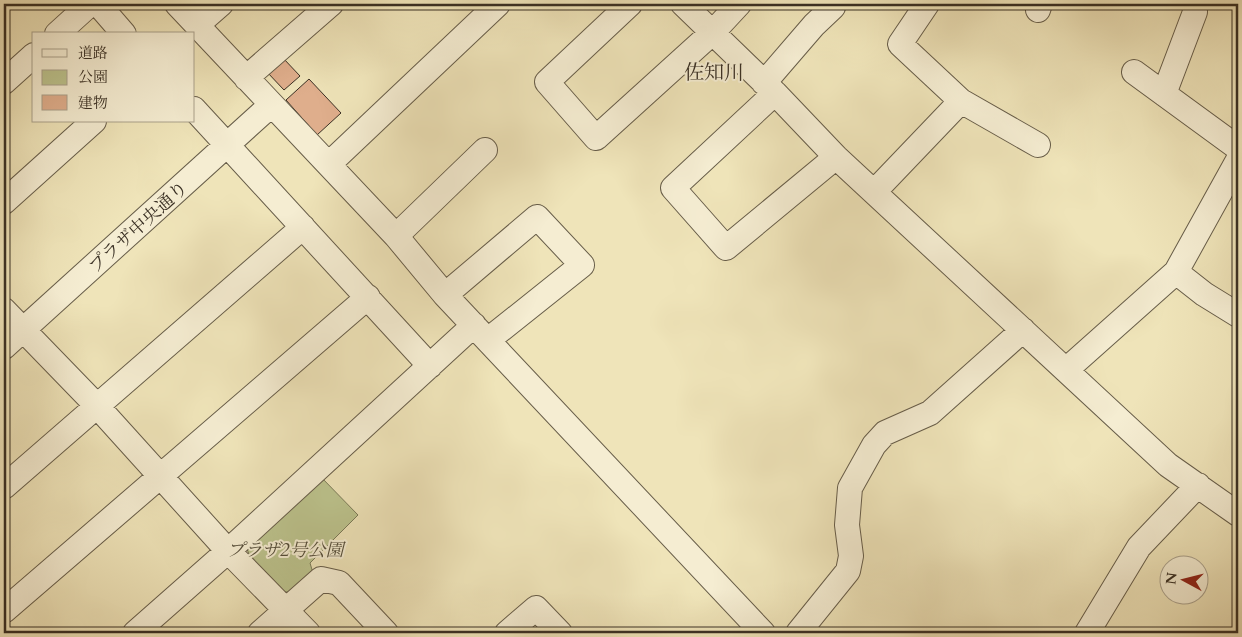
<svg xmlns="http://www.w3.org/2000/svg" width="1242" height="637" font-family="Cardo,'Noto Serif JP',serif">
  <rect width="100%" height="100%" fill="#efe4b9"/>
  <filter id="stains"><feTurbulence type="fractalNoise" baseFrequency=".004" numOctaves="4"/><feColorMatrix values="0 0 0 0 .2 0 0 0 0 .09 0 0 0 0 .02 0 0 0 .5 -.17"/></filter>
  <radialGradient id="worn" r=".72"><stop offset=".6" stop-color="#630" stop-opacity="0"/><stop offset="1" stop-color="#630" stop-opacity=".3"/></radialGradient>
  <!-- green -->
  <path fill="#bcc38d" stroke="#7b7a58" d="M321,477L358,515L310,563L313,573L292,592H281L249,554L246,547Z"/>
  <!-- building -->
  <path fill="#dfae8c" stroke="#3a3024" d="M283,58L300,76L284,90L267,72Z
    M309,79L341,113L317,135L286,100Z"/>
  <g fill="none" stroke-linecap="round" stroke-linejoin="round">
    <defs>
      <path id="minor" d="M98,4L124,34
        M177,4L396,236L445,295L763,633
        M630,4L547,82L596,138L713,32L739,4
        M683,4L775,93L836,157L1168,465L1238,514
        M927,4L900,44L961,101L1038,145
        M1038,10L1040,4
        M197,25L221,4
        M57,34L90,4
        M1134,72L1238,148
        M246,78L331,4
        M4,82L34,55
        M764,83L814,25L833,7V4
        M775,93L673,188L726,248L836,157
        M1164,94L1195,12L1194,4
        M194,109L430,366
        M329,164L498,4
        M874,192L961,101
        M4,202L94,121
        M396,236L485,150
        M1176,272L1204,294L1238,315
        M445,295L537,217L582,265L488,340
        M4,310L97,406L228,551L308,633
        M4,347L271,105
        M1066,370L1176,272L1238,160
        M4,487L303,227
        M4,611L368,297
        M135,633L228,551L474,325
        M260,633L321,579L339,583L386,633
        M507,633L536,608L560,633
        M798,633L848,571L851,556L847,525L850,488L874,445L885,433L930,413L1023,330
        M1087,633L1139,547L1198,485"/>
    </defs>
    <!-- minor casing -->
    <use href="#minor" stroke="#675d49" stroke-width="26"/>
    <!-- minor -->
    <use href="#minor" stroke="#f5edd2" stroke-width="24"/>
  </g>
  <g text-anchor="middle" stroke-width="4" stroke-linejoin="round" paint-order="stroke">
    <!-- street labels -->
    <g font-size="18" fill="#3a3024" stroke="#f5edd2">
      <text transform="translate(138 227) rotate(-42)" y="6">プラザ中央通り</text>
    </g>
    <!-- park labels -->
    <g font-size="18" font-style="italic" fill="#544d39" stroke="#f5edd2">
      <text x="285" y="556">プラザ2号公園</text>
    </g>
    <!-- quarter labels -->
    <g font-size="20" fill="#3a3024" stroke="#f5edd2">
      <text x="714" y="79">佐知川</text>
    </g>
  </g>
  <!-- margin -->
  <rect width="1242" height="637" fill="none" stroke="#efe4b9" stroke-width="20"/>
  <rect x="5" y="5" width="1232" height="627" fill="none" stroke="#3a3024" stroke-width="2.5"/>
  <rect x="10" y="10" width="1222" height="617" fill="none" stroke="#3a3024"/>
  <!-- legend -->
  <rect x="32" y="32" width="162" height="90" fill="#f5edd2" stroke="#aaa18c"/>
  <rect x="42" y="49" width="25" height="8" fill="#f5edd2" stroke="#aaa18c"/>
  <text x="78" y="58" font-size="15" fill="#3a3024">道路</text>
  <rect x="42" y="70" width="25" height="15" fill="#bcc38d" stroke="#aaa18c"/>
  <text x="78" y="82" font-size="15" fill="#3a3024">公園</text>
  <rect x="42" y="95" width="25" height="15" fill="#dfae8c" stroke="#aaa18c"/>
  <text x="78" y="108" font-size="15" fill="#3a3024">建物</text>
  <!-- north arrow -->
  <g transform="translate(1184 580) rotate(277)"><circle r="24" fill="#f5edd2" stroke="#aaa18c"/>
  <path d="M0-4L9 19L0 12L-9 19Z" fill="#8f2418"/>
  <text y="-8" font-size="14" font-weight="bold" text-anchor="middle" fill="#3a3024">N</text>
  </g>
  <rect width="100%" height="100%" filter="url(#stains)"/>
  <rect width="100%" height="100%" fill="url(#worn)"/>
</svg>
